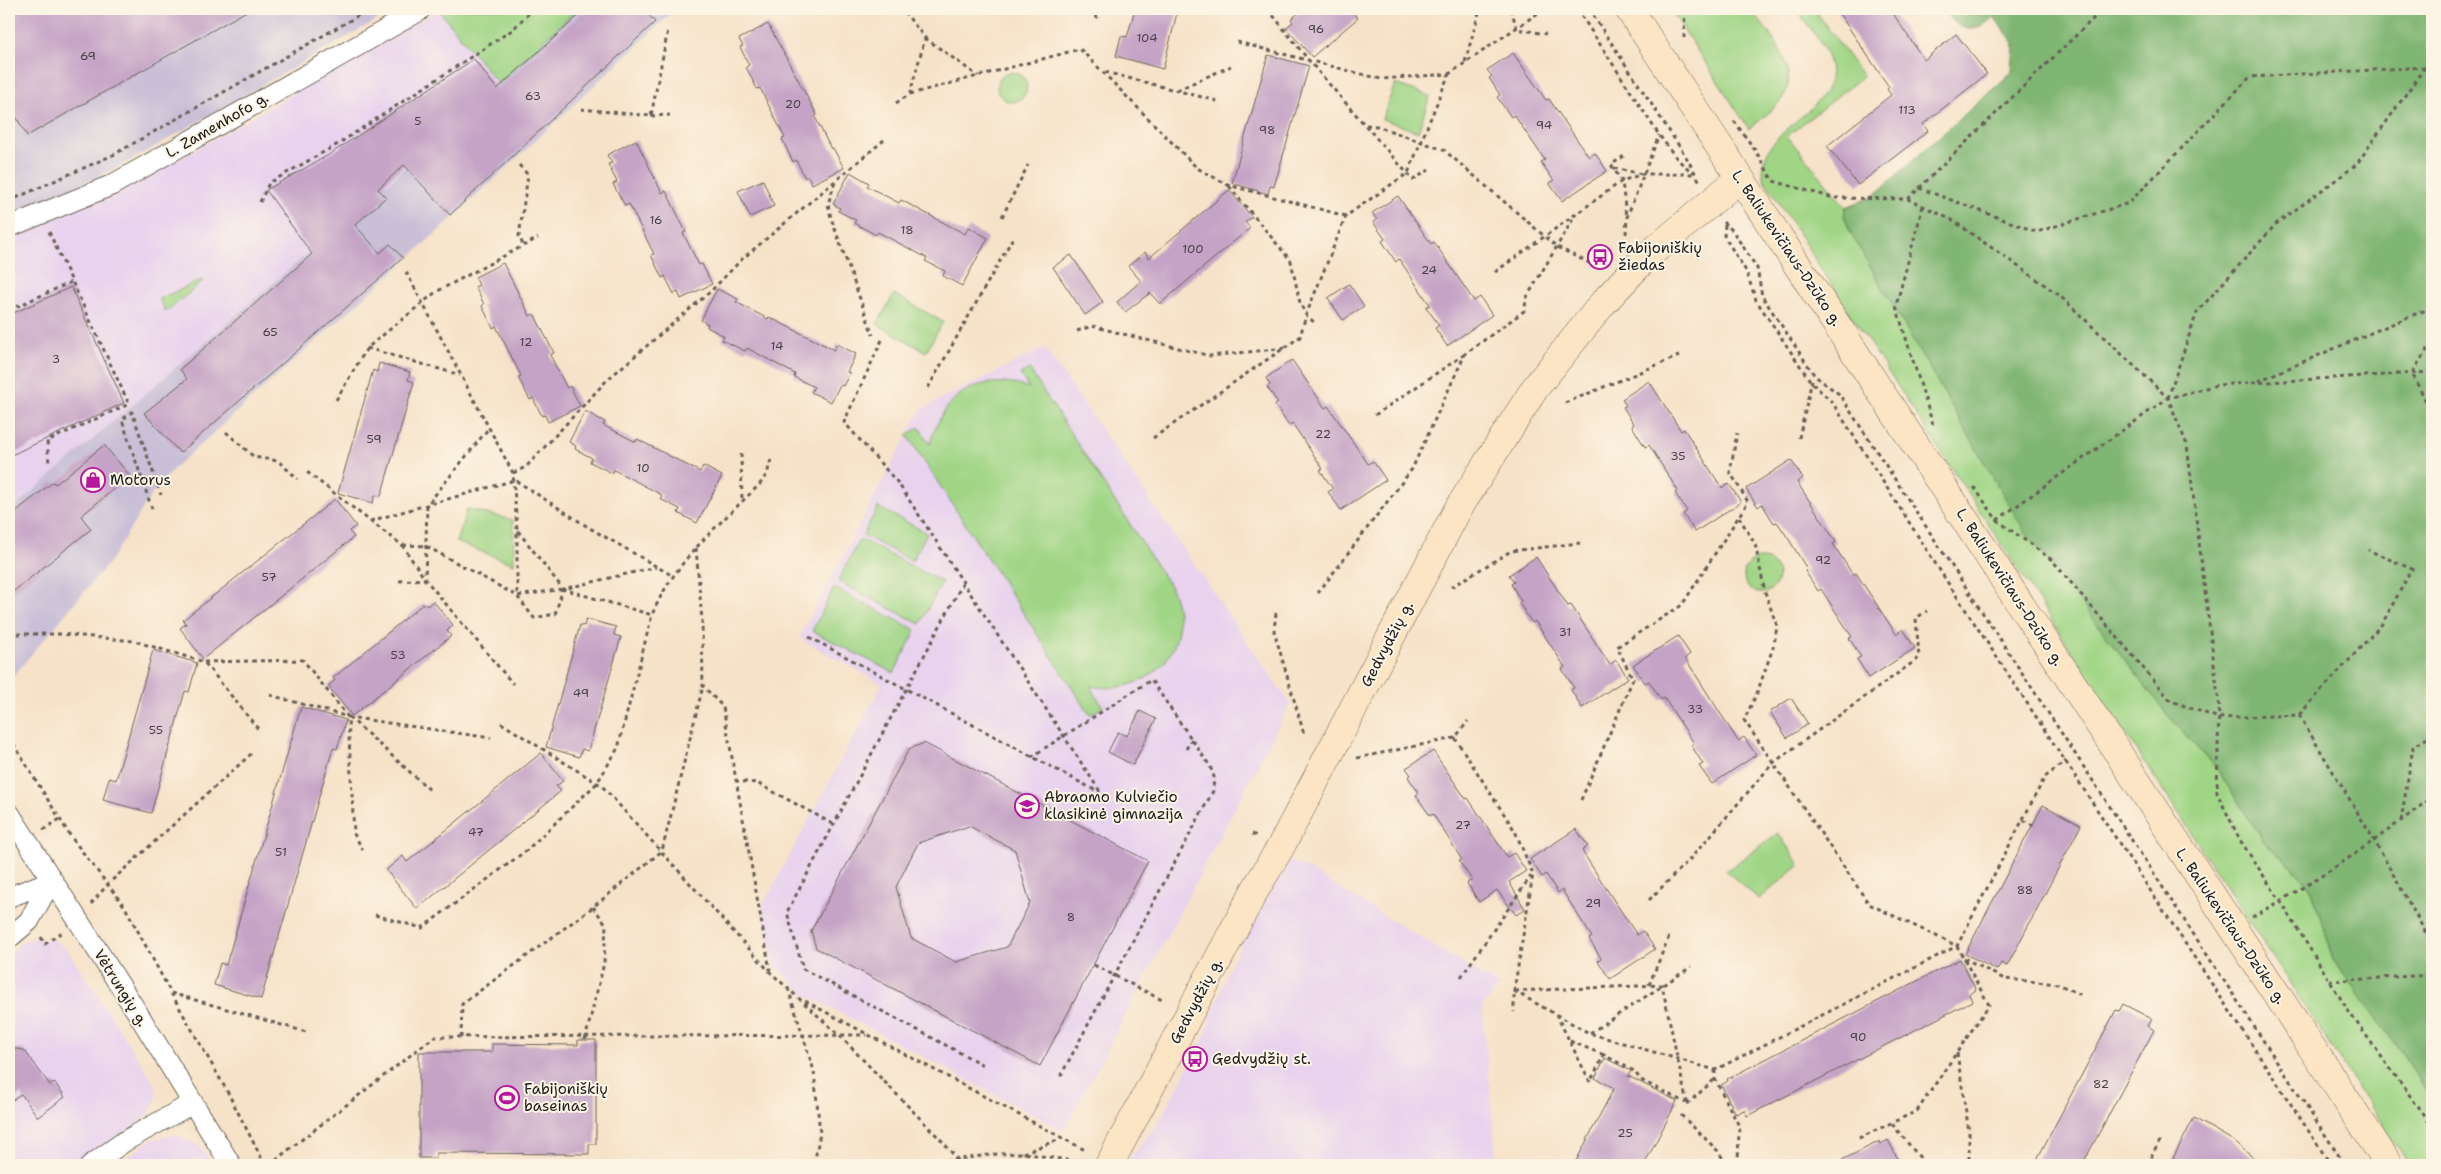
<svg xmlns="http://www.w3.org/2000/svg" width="2441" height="1174" font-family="'Shantell Sans',sans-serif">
  <rect width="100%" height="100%" fill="#fcf5e5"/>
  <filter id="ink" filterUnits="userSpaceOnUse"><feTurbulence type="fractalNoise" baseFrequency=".02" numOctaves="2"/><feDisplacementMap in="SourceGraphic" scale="10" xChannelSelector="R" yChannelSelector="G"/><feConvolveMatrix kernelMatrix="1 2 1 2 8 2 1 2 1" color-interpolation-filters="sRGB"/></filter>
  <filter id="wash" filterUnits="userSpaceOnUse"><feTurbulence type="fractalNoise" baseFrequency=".0096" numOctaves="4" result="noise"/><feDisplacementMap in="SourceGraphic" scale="20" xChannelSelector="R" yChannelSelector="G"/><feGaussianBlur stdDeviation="1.12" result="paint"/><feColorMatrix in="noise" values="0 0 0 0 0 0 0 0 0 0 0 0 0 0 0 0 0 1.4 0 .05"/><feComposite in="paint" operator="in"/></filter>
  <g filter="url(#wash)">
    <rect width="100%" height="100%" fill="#f6e2c8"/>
    <!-- built -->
    <path fill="#e8d2ee" d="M439,10L498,84L387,185L377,175L347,219L9,512V239L178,160Z
      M1045,348L1290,704L1064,1131L804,994L774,965L762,907L882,684L799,638L921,409Z
      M1286,859L1311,871L1499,986L1482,1007L1497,1165H1125L1159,1122L1205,1036L1227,972Z
      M34,938L56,941L69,952L154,1083L157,1093L154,1106L147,1117L80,1165H9V954L24,941Z
      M176,1135L198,1145L214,1165H117L151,1140Z"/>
    <!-- industrial -->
    <path fill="#c9bfd7" d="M9,9H396L117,168L9,217Z
      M577,9H676L444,226L174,468L151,495L111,560L9,681V512L347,219L377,175L387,184Z"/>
    <!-- green -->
    <path fill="#a0d586" stroke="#5e7851" d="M438,9H577L498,84Z
      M1670,9H1751C1767,32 1802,68 1783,97C1775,109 1760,120 1749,129Z
      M1797,9H1814L1863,76L1787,136L1846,207L1844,216L2166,713L2219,772L2264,842L2298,872L2313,893L2333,960L2402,1053L2432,1099V1165H2409L1851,315L1763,178C1763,171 1763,165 1765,159C1775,123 1842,105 1829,61C1823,43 1807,25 1797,9Z
      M997 87a15 15 0 1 1 30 0a15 15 0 1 1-30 0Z
      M1395,84L1430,96L1418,132L1382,119Z
      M202,280V282L166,312L159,299Z
      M894,294L943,322L926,352L877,324Z
      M1029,369L1170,586C1198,645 1153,698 1090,686L1103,707L1090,715L907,435L919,427L930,444C944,393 978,372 1029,388L1020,374Z
      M878,507L927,533L912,561L863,535Z
      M467,509L513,520L514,564L456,542Z
      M860,539L942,582L920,624L838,581Z
      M1744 576a17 17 0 1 1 34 0a17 17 0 1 1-34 0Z
      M834,588L916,630L894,673L812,631Z
      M1778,833L1800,865L1759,899L1726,871Z"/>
    <!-- forest -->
    <path fill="#80b673" stroke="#4e6948" d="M1948,9H2432V1099L2402,1053L2333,960L2313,893L2298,872L2264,842L2219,772L2166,713L2022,527L1850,232L1844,216L1846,207L1872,197L2012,72L2014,43L1994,17C1989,20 1983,27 1977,28C1964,32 1948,22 1948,9Z"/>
    <g id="blocks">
      <!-- building -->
      <path fill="#c5a3c6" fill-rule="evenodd" d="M9,9H250L27,136L9,104Z
        M586,9H643L655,22L450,215L404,165L378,189L386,197L355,225L380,253L390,244L403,258L180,453L144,413L187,379L180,369L312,254L266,190L327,156L474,59L497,89Z
        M1135,9H1178L1163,69L1116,56L1121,36L1127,37Z
        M1304,9H1349L1358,18L1312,57L1286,28L1293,22L1291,19Z
        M1836,9H1890L1924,60L1956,34L1987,74L1923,124L1928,131L1858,185L1827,146L1891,95L1887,89L1889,87Z
        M768,24L817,115L815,117L831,149L833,148L844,168L812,184L808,176L805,178L796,160L793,162L782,139L785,138L760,88L757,89L746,67L749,65L740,47L743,46L739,39Z
        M1513,53L1546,100L1549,99L1589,157L1595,153L1607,171L1562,201L1549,183L1554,181L1541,162L1545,160L1514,115L1511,117L1497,97L1500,95L1489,78L1492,76L1487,70Z
        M1268,55L1309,66L1274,187L1270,186L1268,194L1232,183Z
        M636,140L662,193L666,191L686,232L683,233L699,265L702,264L712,284L681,299L678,292L674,294L665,276L662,278L651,255L654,254L629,204L625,206L613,184L617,182L608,164L612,163L607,155Z
        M850,172L869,183L867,186L899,203L901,200L965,234L969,227L988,238L962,286L943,276L945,271L925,261L927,258L878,232L876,235L854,223L856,220L838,211L840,208L833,204Z
        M763,180L774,206L750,217L738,191Z
        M1229,190L1252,217L1245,222L1250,228L1160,304L1150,293L1125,312L1117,302L1141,281L1128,266L1145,252L1149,258Z
        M1398,196L1431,244L1434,242L1474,301L1480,297L1492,315L1447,346L1435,328L1439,325L1426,307L1430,305L1399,259L1396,262L1382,241L1385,239L1373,222L1377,220L1372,213Z
        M1071,255L1103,302L1085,315L1053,267Z
        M503,263L530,316L534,314L554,353L550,355L567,388L570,386L580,406L548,422L545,415L542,416L533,398L530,400L518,377L521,376L496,326L493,328L482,306L484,304L475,287L479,285L475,277Z
        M1349,284L1364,306L1343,320L1328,298Z
        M71,287L124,403L9,456V315Z
        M717,289L738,299L736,302L768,319L769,317L834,350L837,344L856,354L847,372L850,373L843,386L840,385L831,402L811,392L814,387L794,377L795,374L747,348L745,351L722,340L724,336L707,327L708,324L701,320Z
        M1292,360L1325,408L1328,406L1368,464L1373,461L1386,480L1341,510L1328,492L1333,489L1320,470L1323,469L1292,423L1289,426L1275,405L1278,403L1267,387L1270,385L1266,378Z
        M379,363L410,372L408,380L414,382L381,496L375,495L373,503L338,493L373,370L377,372Z
        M1649,381L1681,431L1684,429L1722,488L1729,484L1741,502L1695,532L1683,514L1687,511L1675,493L1678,491L1649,445L1645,447L1632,426L1634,424L1623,407L1626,406L1622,399Z
        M585,411L605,422L603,425L636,442L637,439L700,472L703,466L722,476L697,523L678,513L680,509L660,499L662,495L614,470L612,473L590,462L592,458L575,449L576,446L569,442Z
        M104,445L130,476L81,516L91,529L9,595V517L53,482L56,484Z
        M1791,460L1803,478L1797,482L1836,542L1833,544L1853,575L1856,573L1896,634L1903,629L1915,648L1869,678L1857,659L1861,657L1849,638L1852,637L1821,589L1818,591L1805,571L1807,569L1788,538L1777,522L1774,523L1762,504L1758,507L1746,489Z
        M335,499L356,526L349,531L354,537L203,659L180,628L186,624L183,620Z
        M1536,557L1568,606L1571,605L1610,665L1616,660L1628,678L1582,708L1571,690L1574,688L1562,669L1565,667L1535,621L1532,623L1519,603L1521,601L1511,584L1514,582L1509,575Z
        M433,601L453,625L447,631L451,636L352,716L328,686L335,680L333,678L424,603L427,606Z
        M586,619L616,627L614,635L621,637L588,751L582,749L579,757L546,747L580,625L584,626Z
        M1678,636L1690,654L1685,658L1738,741L1744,737L1756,755L1712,784L1699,766L1703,764L1691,745L1694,743L1664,698L1661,700L1649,681L1645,683L1633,665Z
        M153,650L197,663L189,692L185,691L151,813L103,800L109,778L116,780Z
        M1791,698L1808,724L1787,738L1770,712Z
        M301,707L346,720L337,749L333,748L261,999L214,985L220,963L226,965Z
        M1140,711L1156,719L1133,765L1108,752L1118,732L1127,736Z
        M924,743L1148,861L1040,1066L816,948L811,931L909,749ZM969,826L1015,850L1030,903L1007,947L956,962L911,938L896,887L918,843Z
        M1433,751L1466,799L1468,798L1507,857L1514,853L1526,871L1509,882L1525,909L1516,915L1497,890L1479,902L1467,883L1472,880L1459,861L1462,860L1433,814L1430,816L1416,795L1419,793L1408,777L1411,775L1406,768Z
        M541,753L563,781L556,786L561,791L417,909L386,870L403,856L407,862Z
        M2043,805L2081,825L2007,966L2001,963L1997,970L1965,954Z
        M1576,829L1588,846L1582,851L1613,899L1637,935L1643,931L1655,949L1610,979L1598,961L1601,958L1589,939L1592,937L1562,890L1558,893L1546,874L1542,877L1530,859Z
        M1960,959L1976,990L1969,994L1972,1001L1747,1116L1744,1110L1736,1114L1721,1085L1728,1081L1727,1079Z
        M2123,1004L2152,1019L2148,1026L2154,1030L2082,1165H2034L2116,1010L2119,1011Z
        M578,1040H596V1144H589V1154L436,1153V1158H419V1052H492V1044L578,1045Z
        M9,1048L24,1050L50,1085L55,1083L65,1097L38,1117L21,1094L9,1103Z
        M1605,1058L1631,1071L1628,1076L1677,1101L1644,1165H1574L1614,1088L1595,1078Z
        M2194,1118L2232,1140L2262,1165H2181L2172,1160Z
        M1888,1140L1901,1165H1832L1880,1141L1881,1144Z"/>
    </g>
  </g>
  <g filter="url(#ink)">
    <use href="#blocks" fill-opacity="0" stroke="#686158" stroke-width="1"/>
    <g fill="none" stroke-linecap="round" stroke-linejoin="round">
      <defs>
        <path id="street" d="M9,227L112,185L419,11
          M9,813L137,1012L231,1165
          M9,897L51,881
          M9,938L29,921L51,881
          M91,1165L125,1141L193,1103"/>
        <path id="secondary" d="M1629,9L2389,1165
          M1109,1165L1255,890L1280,848L1458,509L1535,388L1603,303L1645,258L1740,178"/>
      </defs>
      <!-- street casing -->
      <use href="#street" stroke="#686158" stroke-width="22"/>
      <!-- secondary casing -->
      <use href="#secondary" stroke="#686158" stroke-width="29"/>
      <!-- path -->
      <path stroke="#686158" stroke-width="3" stroke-dasharray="4 4" stroke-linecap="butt" d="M1090,9L1098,19
        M1268,9L1310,62L1413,180L1429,170
        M1511,9L1517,29L1546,34
        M1577,9L1659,135L1678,160L1693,173
        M1589,9L1685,155L1700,182
        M925,38L978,76
        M1684,38L1685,9
        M1237,42L1381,79L1449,74L1544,9
        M1465,62L1480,9
        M1105,72L1221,102
        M1177,90L1231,66
        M910,94L1080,49L1197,168L1228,185L1346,216
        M896,103L910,94L925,38L902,9
        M581,109L651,116L668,30
        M651,116L670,115
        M1734,121L1755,150L1773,181L1834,198L1908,199L1952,220L2059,295L2168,398L2187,445L2219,704L2217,793L2240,840L2281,902L2349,1012L2432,1126
        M1366,125L1377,126L1444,150L1557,247L1595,266
        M1624,156L1611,165L1622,181L1626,216
        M519,165L528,175L519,236L523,245
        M1614,168L1642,174
        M835,182L828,204L831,218L873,335
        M1229,186L1291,261L1300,303L1306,315L1316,324
        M1919,188L2037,232L2129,203L2250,77L2425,67L2432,62
        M1908,199L2103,9
        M9,201L113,155L370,9
        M260,202L269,183L338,144L512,30L528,14L538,9
        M1923,206L1896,306L1934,428
        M1002,217L1028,165
        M1723,222L1732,230L1757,268L1762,296L1815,376L1839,394L2345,1165
        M1725,225L1724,236L1746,271L1756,300L1811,382L1832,402L1946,580L2331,1165
        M49,232L129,404L47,441L49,463
        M1626,234L1627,217L1659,135
        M406,272L513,473L517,530V596L534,618L555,614L563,589L656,567
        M1495,272L1622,181L1642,174H1695
        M9,310L71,282
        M1077,331L1092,326L1210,356L1285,348
        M882,340L844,422L898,483L1101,793
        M2432,342L2412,373L2432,414
        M367,348L460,375
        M2258,381L2432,307
        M928,388L1014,236
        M2168,398L2197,312L2276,224L2356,165L2425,67
        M336,400L367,348L436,292L538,238
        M1565,403L1679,356
        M1375,415L1465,354
        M226,432L254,457L278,461L298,479
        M1153,438L1300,337L1306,315L1346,216L1408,173L1449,74
        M1799,438L1812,380
        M741,454L742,501
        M307,472L370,521L515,480L588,527L673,576
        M513,473L526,467L608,379L711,291L741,260L884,140
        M1974,487L1997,520L2052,560L2171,701L2219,718L2299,715L2382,624L2412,569L2368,550
        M152,509L122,420L132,412L161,495
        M1739,517L1755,544L1765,592L1777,626L1774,645L1757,693L1744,720L1869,904L1957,946L1989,1005L1917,1111L1857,1139
        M1997,520L2168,398L2217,385L2432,372
        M370,521L402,545L425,579L513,684
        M518,531L563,589L652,615C674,561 720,524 760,484L767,474L771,460
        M403,545L426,546L517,596L563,589
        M696,548L702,621L703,686L723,707L770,970
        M399,581L425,579L427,505L488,429
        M963,583L787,912L803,969L985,1066
        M1451,587L1511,551L1580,543
        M1318,593L1412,469L1465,354L1524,311L1527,297L1576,214
        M1276,613L1274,631L1304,734
        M9,634H61L134,641L204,662L259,730
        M809,637L1100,793
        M204,662L303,660L348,717L354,834L363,850
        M270,695L348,717L491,738
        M2299,715L2374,840L2432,944
        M349,717L431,791
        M501,723L602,786L770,972L839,1035L943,1142L962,1165
        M9,737L71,837L125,907L171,993L227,1091L265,1165
        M1455,738L1515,831L1533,874L1514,991V1012
        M1186,749L1192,739
        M1031,757L1151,680L1210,766L1214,777L1213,791L1059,1079
        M1357,758L1455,738L1468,721
        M735,781L757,783L833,824
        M1581,800L1633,679L1617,647L1682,605L1748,502L1730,472L1737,433
        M2023,820L2036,827
        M2401,821L2413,747L2432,735
        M43,830L60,819
        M1252,834L1259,837
        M1649,900L1692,857L1773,763L1919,658L1916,618L1927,611
        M91,904L108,884L251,754
        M375,915L422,928L527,850L597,783L618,748L652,615
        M2252,917C2315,883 2376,841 2432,797
        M41,937L45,944L62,932
        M1964,958L2004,979L2058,984L2081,995
        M1094,965L1162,1000
        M1461,977L1531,876
        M2329,981L2432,975
        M1649,985L1670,934
        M788,988L814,1071L820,1133L814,1165
        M1514,991L1589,1033L1715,1070L1957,946L2045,777L2066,761
        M1515,991L1662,985L1687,1104
        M171,993L306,1032
        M805,1001L1085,1150
        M1556,1014L1590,1082L1604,1055L1634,1071L1641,1080L1686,1103
        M1590,1033L1691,967
        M461,1038L462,1004L593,907L662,851L703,686
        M585,1040L604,963L606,924L593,907
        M1570,1041L1604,1055
        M1957,1053L1969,1132V1165
        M1715,1070V1079L1739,1126L1738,1165
        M1687,1104L1715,1079
        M1681,1115L1720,1153L1725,1165
        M1892,1124L1926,1165
        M1023,1153L1063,1138
        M269,1165L434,1037L867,1035
        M914,1165L997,1154L1023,1153L1079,1162
        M2147,1165L2161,1139"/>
      <!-- street -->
      <use href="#street" stroke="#fff" stroke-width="20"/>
      <!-- secondary -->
      <use href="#secondary" stroke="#fce5c4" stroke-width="28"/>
    </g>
  </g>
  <!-- icons -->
  <defs>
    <symbol id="bus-ring" viewBox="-11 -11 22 22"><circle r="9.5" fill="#fcf5e5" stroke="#b5179e" stroke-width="1.5"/><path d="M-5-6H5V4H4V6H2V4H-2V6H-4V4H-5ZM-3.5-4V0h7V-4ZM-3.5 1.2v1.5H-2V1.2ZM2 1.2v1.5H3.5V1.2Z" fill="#b5179e"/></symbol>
    <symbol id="shop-ring" viewBox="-11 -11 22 22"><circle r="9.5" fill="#fcf5e5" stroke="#b5179e" stroke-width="1.5"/><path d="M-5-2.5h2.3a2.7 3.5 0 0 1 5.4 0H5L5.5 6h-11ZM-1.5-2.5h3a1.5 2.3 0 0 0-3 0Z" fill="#b5179e"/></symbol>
    <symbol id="school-ring" viewBox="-11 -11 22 22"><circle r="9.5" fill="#fcf5e5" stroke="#b5179e" stroke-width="1.5"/><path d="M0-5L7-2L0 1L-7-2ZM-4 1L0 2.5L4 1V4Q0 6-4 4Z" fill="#b5179e"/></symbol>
    <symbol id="stadium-ring" viewBox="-11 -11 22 22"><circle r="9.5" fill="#fcf5e5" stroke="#b5179e" stroke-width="1.5"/><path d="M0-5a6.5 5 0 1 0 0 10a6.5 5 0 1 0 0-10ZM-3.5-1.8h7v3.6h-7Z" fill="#b5179e"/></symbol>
  </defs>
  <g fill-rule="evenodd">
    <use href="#bus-ring" x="1586" y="243" width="28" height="28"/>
    <use href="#shop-ring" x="79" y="466" width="28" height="28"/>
    <use href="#school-ring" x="1013" y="792" width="28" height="28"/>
    <use href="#bus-ring" x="1181" y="1045" width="28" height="28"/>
    <use href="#stadium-ring" x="493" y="1084" width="28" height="28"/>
  </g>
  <g text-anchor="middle" stroke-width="4" stroke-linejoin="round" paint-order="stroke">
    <!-- number labels -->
    <g font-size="12" fill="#463e46">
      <text x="1316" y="33">96</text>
      <text x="1147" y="42">104</text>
      <text x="88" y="60">69</text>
      <text x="533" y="100">63</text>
      <text x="793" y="108">20</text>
      <text x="1907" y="114">113</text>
      <text x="418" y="125">5</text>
      <text x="1544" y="129">94</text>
      <text x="1267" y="134">98</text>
      <text x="656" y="224">16</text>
      <text x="907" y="234">18</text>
      <text x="1193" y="253">100</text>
      <text x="1429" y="274">24</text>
      <text x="270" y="336">65</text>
      <text x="526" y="346">12</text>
      <text x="777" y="350">14</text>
      <text x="56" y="363">3</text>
      <text x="1323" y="438">22</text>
      <text x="374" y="443">59</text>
      <text x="1678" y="460">35</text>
      <text x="643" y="472">10</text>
      <text x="1823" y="564">92</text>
      <text x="269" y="581">57</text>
      <text x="1565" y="636">31</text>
      <text x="398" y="659">53</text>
      <text x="581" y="697">49</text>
      <text x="1695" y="713">33</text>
      <text x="156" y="734">55</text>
      <text x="1463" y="829">27</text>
      <text x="476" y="836">47</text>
      <text x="281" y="856">51</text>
      <text x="2025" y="894">88</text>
      <text x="1593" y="907">29</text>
      <text x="1071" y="921">8</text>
      <text x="1858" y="1041">90</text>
      <text x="2101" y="1088">82</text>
      <text x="1625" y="1137">25</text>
    </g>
    <!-- street labels -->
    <g font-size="15" fill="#1c1c1c" stroke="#fcf5e5">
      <text transform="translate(217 125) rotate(-30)" y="5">L. Zamenhofo g.</text>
      <text transform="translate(1787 248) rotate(56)" y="5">L. Baliukevičiaus-Dzūko g.</text>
      <text transform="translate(2010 587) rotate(57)" y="5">L. Baliukevičiaus-Dzūko g.</text>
      <text transform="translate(1387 644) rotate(-62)" y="5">Gedvydžių g.</text>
      <text transform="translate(2231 926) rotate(56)" y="5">L. Baliukevičiaus-Dzūko g.</text>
      <text transform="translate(121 988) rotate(58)" y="5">Vėtrungių g.</text>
      <text transform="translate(1196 1001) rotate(-62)" y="5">Gedvydžių g.</text>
    </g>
    <!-- poi labels -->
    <g font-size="15" fill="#1c1c1c" stroke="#fcf5e5" text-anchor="start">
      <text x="1618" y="253">Fabijoniškių<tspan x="1618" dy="17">žiedas</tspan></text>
      <text x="110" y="485">Motorus</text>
      <text x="1044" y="802">Abraomo Kulviečio<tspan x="1044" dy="17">klasikinė gimnazija</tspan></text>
      <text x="1212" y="1064">Gedvydžių st.</text>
      <text x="524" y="1094">Fabijoniškių<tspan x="524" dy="17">baseinas</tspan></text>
    </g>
  </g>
  <!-- margin -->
  <rect width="2441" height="1174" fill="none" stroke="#fcf5e5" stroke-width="30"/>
</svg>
